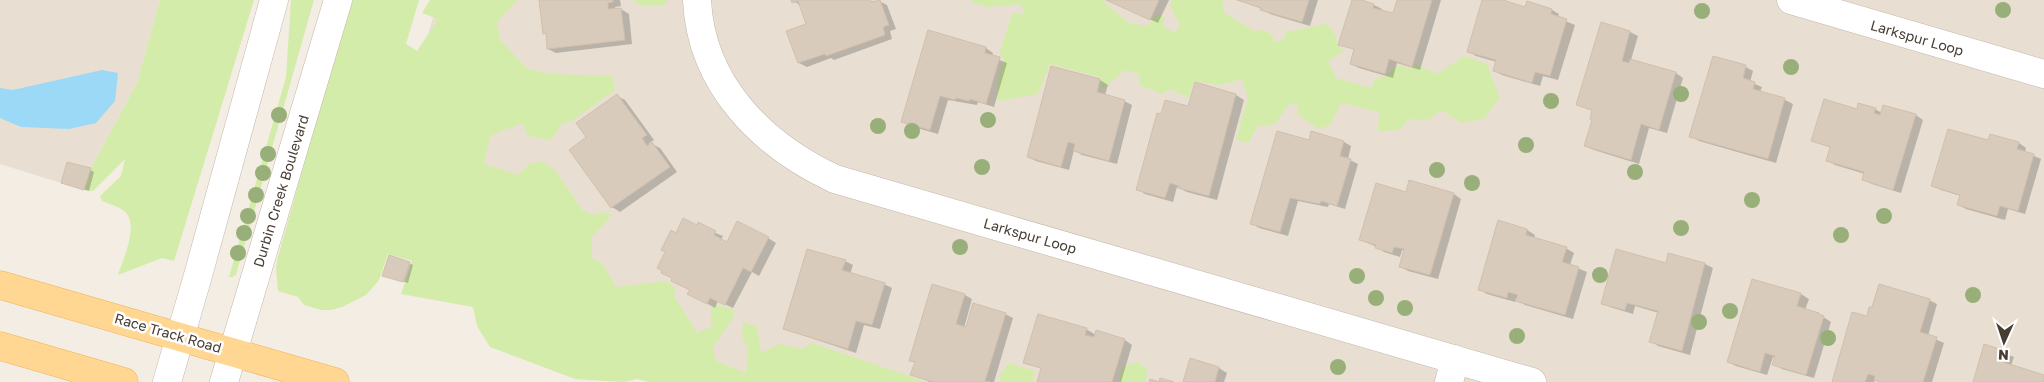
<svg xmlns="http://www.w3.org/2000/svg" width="2044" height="382" font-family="'Golos Text',sans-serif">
  <rect width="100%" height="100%" fill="#f4ede4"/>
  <!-- residential -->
  <path fill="#e8dfd2" d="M0,0H160L137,83L91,168L67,162L61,183L0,164Z
    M438,0H2044V382H750L532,318L392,158Z"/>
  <!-- green -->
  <path fill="#d4eca9" d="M160,0H254L174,261L162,258L118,275C123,259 140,224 124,211C118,206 109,204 102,201L100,196L121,176L125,159L93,191L84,190L91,168L137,83Z
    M291,0H314L236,275L233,277H229L286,77Z
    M353,0H419L406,44L417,51L438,19L422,13L430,0H517L497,22L500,40L527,68L549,74L613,76L615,90L572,121L562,123L551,140L528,136L522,123L490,136L484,164L518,175L529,164L542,161L556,171L582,210L594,215L603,212L612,215L592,237V258L602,263L616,287L667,281L676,288L674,296L697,333L711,327V309L716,305L731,308L735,315L713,347L716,361L746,373L748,348L742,337L743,322L757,327L761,353L780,344L802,349L812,343L927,382H649L637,379L623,382L575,379L490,347L477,326L473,307L401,294L412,261L388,254L379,280L366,295L342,307L331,310H321L304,305L298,297L278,291L276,268L278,257L333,61Z
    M632,0H668L665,5H641Z
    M971,0H1101L1129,23L1148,26L1154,16L1160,15L1164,17L1163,27L1175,32L1180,25L1170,5L1172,0H1223V12L1254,31L1264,30L1273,36L1274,43L1285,38L1286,32L1327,24L1336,36L1337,45L1344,51L1328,61L1336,78L1371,88L1375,79L1385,76L1398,65L1412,69L1416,64L1437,74L1464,56L1487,64L1500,98L1483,119L1461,123L1442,110L1428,120L1408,119L1400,130L1378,131L1379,112L1341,103L1330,125L1319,129L1297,114L1299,105L1289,104L1275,124L1258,126L1248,143L1236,140L1248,98L1242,79L1220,85L1194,81L1189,98L1170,89L1162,94L1140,85L1139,74L1125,70L1100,91L1102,78L1050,64L1038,94L998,101L997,82L1004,58L999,54L1012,14H1026L1020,4L987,7L972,2Z
    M1138,362L1148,371L1145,382H1119L1122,367Z
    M1009,363L1035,371L1033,382H1001L999,376Z"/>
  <!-- water -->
  <path fill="#9bd9f6" d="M102,70L118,73L115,101L96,123L69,129L21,127L0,118V88L13,90Z"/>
  <!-- shadow -->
  <path fill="#0003" d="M540,0H620L621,6L615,7L616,10L621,9L629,14L632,44L556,53L548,49L547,35L544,33Z
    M793,0L879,1L887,5L896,29L890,31L892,39L834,60L831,58L807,67L799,63L808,24L802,7Z
    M1107,0H1169L1158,23Z
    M1239,0H1318L1310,26L1270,14L1262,9Z
    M1353,0L1374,5L1382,9L1381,12L1393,15L1398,0H1441L1420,70L1397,63L1393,78L1359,68L1351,64L1355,50L1340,44Z
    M1484,0H1499L1526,8L1552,10L1559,14L1558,18L1575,25L1558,80L1543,76L1540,86L1502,75L1494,70L1497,62L1476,56L1468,51Z
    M1601,23L1630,32L1638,36L1631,60L1676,73L1683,78L1667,133L1649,128L1639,164L1594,150L1586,146L1593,120V111L1578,105Z
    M986,48L993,53L992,57L1007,63L994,107L978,102L977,105L948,100L938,134L910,126L902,121Z
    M1714,57L1746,67L1753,71L1750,82L1762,87L1760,92L1785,100L1793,104L1776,163L1699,141L1691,136Z
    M1052,68L1100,80L1108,85L1105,95L1124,101L1132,105L1117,164L1082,155L1074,150L1069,170L1036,161L1028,157Z
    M1196,84L1236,95L1244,100L1217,200L1187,192L1177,187L1173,202L1145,194L1137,189L1189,108Z
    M617,96L625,100L654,140L649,143L650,145L652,144L660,148L677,172L620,212L612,207L571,150L588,138Z
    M1884,106L1916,115L1923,120L1901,193L1872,184L1864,180L1865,174L1835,165L1828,160L1831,148L1813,140L1858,110L1875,109L1882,113Z
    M1309,141L1344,142L1351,146L1348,159L1358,164L1345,209L1329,204L1328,207L1298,201L1288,236L1259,228L1251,223Z
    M2019,143L2026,148L2025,152L2041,159L2025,214L2008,209L2005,220L1966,209L1958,204L1961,196L1941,190L1933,186Z
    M90,170L94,172L89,191L62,182Z
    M1454,194L1461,199L1438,279L1408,271L1400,266L1405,251L1402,250L1400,257L1384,252L1377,247L1361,240Z
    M1498,222L1527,230L1535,235L1534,239L1566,248L1574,253L1570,265L1587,272L1573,319L1525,305L1515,299V302L1487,294L1479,289Z
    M698,226L723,236L721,240L727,244L768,238L776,243L759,276L752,272L733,308L718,301L715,308L697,298L691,290L676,235Z
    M1669,255L1705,264L1713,268L1690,355L1658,346L1651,341L1659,313L1635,306L1633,314L1610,307L1603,303L1667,264Z
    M845,261L853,265L850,274L884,284L892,288L880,329L864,325L856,353L793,332L785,328Z
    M409,263L413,265L408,283L387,277Z
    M1753,280L1801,294L1809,299L1805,310L1819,314L1831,322L1814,378L1782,369L1774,364L1776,358L1773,357L1767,375L1736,366L1728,362Z
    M965,295L972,299L964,328L1005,314L1013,318L994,382H930L912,374L916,363L911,361Z
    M1929,300L1937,304L1928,336L1944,343L1932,382H1879L1875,380L1874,382H1833L1868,318Z
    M1086,329L1096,335L1125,340L1132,345L1121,382H1040L1042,369L1025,362Z
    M1985,346L2014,357L2011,366L2044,376V382H1974Z
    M1191,360L1219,368L1227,373L1224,382H1184Z"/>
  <!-- building -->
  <path fill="#d9cbbc" stroke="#d1bfab" d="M539,0H613V2L608,3V9L621,8L625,40L547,49L546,33L543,34Z
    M791,0H870L871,2L880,0L889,25L883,27L885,35L826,56L825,54L798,63L786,31L806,24L798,1L792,3Z
    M1106,0H1159L1150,20Z
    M1237,0H1309L1302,22L1260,10L1261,8Z
    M1352,0H1362L1374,4L1373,8L1393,13L1397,0H1432L1412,67L1389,59L1385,74L1350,64L1354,49L1338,45Z
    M1482,0H1503L1525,7L1527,1L1552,9L1551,14L1567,19L1550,76L1535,72L1532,83L1493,71L1496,60L1467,52Z
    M1601,22L1630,31L1622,61L1629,63L1630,59L1676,72L1659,130L1641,124L1631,160L1584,146L1592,120L1590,119L1592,110L1576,105Z
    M928,30L986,47L985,53L1000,57L986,104L970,99L969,101L956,98L955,100L940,96L930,130L901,122Z
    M1713,56L1746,65L1743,78L1755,82L1753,89L1785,98L1768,159L1689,137Z
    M1051,66L1100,79L1097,92L1125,100L1109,161L1073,151L1075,144L1068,142L1061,167L1027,157Z
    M1195,82L1236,94L1209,196L1178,188L1179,186L1170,183L1165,198L1136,190L1157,113L1161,114L1165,100L1188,106Z
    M617,94L647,135L642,138L647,146L652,142L670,167L611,208L569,150L586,137L576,123Z
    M1824,99L1857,109L1858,103L1876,108L1874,113L1880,115L1883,105L1916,114L1893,190L1862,180L1864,172L1826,161L1830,147L1811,141Z
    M1948,129L1988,140L1990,134L2019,142L2017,149L2034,154L2018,211L2000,206L1997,216L1957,205L1960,195L1931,186Z
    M1277,131L1309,140L1311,131L1344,141L1340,156L1351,159L1337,206L1321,201L1320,204L1290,198L1280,232L1250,224Z
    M67,162L91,168L84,190L61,183Z
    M1409,180L1454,193L1430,275L1399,267L1404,249L1394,247L1392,253L1375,248L1376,245L1359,240L1376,183L1406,192Z
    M683,218L697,225L698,222L716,231L714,235L727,242L737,221L769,237L751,272L743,268L725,305L710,298L707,304L687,294L690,290L671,281L672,278L661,273L662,271L657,268L665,252L661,250L671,230L676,233Z
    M1498,220L1527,229L1526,235L1567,247L1562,262L1579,267L1565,315L1515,301L1518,295L1508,292L1507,298L1478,290Z
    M807,249L846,260L842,270L885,283L872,325L856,321L848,349L783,329Z
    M1616,249L1666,263L1668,253L1705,263L1682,351L1649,342L1658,311L1627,303L1625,310L1601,304Z
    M389,255L410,262L403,282L382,276Z
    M1752,279L1801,293L1797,306L1819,313V314L1824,316L1806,375L1772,365L1775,356L1765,353L1760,372L1727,362Z
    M932,284L965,294L956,324L966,327L973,303L1006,313L985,381L990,382H934L910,375L915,362L909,361Z
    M1879,284L1930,299L1920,332L1937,337L1923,382H1880L1874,380L1875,376L1868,374L1865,382H1832L1852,312L1867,316L1869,307H1872Z
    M1038,314L1087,328L1085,335L1094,337L1096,330L1125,339L1112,382H1037L1041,368L1023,363Z
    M1984,344L2006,351L2003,362L2044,375V382H1973Z
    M1190,358L1219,367L1215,382H1183Z
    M1160,378L1174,382H1149L1150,379L1159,382Z"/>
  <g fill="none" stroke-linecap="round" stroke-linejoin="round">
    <defs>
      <path id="minor" d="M697,0C701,85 762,145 835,179L1532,382
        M1791,0L2044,74
        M167,382L197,279L274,0
        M224,382L338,0
        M1449,382L1455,359"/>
      <path id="major" d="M0,285L335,382
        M0,346L124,382"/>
    </defs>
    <!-- minor casing -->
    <use href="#minor" stroke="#c3b7a9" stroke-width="29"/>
    <!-- major casing -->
    <use href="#major" stroke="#eeb358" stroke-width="29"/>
    <!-- minor -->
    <use href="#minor" stroke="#fff" stroke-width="28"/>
    <!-- major -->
    <use href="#major" stroke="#ffd692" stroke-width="28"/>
  </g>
  <!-- trees -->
  <g fill="#98af79">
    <circle cx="2003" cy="10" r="8"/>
    <circle cx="1702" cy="11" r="8"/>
    <circle cx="1791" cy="67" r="8"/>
    <circle cx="1681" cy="94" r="8"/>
    <circle cx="1551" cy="101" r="8"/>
    <circle cx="279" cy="115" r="8"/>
    <circle cx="988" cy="120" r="8"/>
    <circle cx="878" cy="126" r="8"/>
    <circle cx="912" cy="131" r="8"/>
    <circle cx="1526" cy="145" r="8"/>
    <circle cx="268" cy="154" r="8"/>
    <circle cx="982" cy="167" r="8"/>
    <circle cx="1437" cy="170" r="8"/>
    <circle cx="1635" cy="172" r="8"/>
    <circle cx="263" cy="173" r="8"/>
    <circle cx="1472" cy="183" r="8"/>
    <circle cx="256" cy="195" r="8"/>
    <circle cx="1752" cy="200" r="8"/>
    <circle cx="248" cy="216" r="8"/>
    <circle cx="1884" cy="216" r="8"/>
    <circle cx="1681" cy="228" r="8"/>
    <circle cx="244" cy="233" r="8"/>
    <circle cx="1841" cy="235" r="8"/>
    <circle cx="960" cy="247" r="8"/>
    <circle cx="238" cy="253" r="8"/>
    <circle cx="1600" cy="275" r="8"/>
    <circle cx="1357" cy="276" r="8"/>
    <circle cx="1973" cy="295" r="8"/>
    <circle cx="1376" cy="298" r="8"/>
    <circle cx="1405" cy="308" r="8"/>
    <circle cx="1730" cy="311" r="8"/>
    <circle cx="1699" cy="322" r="8"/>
    <circle cx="1517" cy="336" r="8"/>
    <circle cx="1828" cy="338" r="8"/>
    <circle cx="1338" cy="367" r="8"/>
  </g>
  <g text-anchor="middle" stroke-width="5" stroke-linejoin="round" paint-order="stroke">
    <!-- street labels -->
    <g font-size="14" fill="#463d33" stroke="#fff">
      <text transform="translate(1917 38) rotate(16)" y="5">Larkspur Loop</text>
      <text transform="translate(281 191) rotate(-73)" y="5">Durbin Creek Boulevard</text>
      <text transform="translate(1030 236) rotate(16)" y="5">Larkspur Loop</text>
      <text transform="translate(168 333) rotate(16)" y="5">Race Track Road</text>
    </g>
  </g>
  <!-- north arrow -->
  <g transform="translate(2004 342) rotate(183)" stroke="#ffffff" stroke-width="4" paint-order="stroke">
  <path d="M0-4L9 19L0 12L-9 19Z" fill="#463d33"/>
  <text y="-8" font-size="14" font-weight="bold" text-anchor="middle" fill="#463d33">N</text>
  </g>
</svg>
